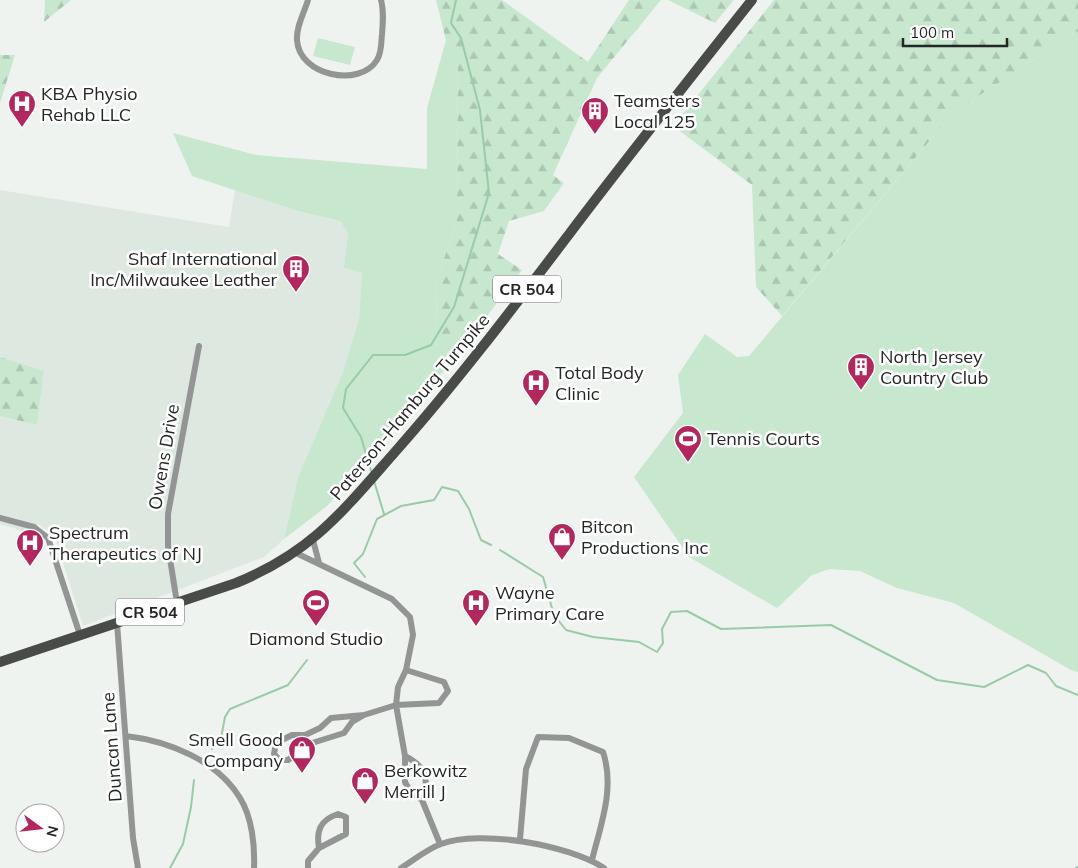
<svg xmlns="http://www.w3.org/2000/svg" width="1078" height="868" font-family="Mulish,sans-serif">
  <defs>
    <pattern id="forest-firs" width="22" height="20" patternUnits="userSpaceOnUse" patternTransform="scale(1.25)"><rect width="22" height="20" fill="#c7e7cf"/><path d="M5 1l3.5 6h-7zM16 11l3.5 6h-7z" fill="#abc6b2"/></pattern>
  </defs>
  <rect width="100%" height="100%" fill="#eef3ef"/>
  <!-- built -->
  <path fill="#dde9e0" d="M0,190L229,227L235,190L298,211L340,221L348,233L344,268L362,273L359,319L342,374L298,477L284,539L264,557L83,626L54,535L38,524L36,535L0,524V416L37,425L44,372L0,357Z"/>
  <!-- green -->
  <path fill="#c7e7cf" d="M1078,31V672L1071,670L954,603L897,588L860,571L830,569L812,575L777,608L689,557L634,477L683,413L678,375L705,334L737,357L749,356L954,112Z
    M318,38L355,47L350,65L313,56Z
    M446,40L458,47L457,224L437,277L436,344L456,357L327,506L284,539L298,477L342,374L359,319L362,273L344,268L348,233L340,221L298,211L192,176L173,133L256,155L427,169V108Z"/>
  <!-- forest -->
  <path fill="url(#forest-firs)" d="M45,0H71L44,22Z
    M436,0H502L588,62L629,0H661L597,78L553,175L564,183L544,211L509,221L498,254L522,270L456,357L436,344L437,277L457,224L458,48L446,40Z
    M668,0H732L733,1L715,23Z
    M774,0H1078V31L954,112L782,316L756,287L752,185L673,126Z
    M0,55H15L0,103Z
    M0,357L44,371L37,425L0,416Z"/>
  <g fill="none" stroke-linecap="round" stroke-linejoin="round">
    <!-- stream -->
    <path stroke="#99cba6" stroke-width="2" d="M372,474L361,437L343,408L346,389L373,355H405L431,345L454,307L489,193L480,110L461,38L451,23L456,0
      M374,481L384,514
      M500,550L543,577L554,615L566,630L593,637L639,642L657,652L663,643L662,629L671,612L687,611L721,629L831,625L937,680L984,687L1028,665L1046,673L1056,686L1078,695
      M365,577L354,563L363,554L377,519L401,506L434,500L442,487L458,491L469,509L481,540L491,545
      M212,749L221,738L225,717L230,709L288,685L307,660
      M170,868L183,844L191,807L194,780
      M1076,868L1078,867"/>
    <!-- minor -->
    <path stroke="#939594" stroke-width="6" d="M308,0C304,13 296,27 297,40C299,76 360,88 377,60C382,52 381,43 382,34C383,22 384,11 381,0
      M0,518L34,527L48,538L80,635
      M313,540L319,563
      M296,553L392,599L410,617L413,635L406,670L398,687L396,705L405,756V782L411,793L422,800C430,778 426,767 405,756
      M177,603L168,546V514L199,346
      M117,623L133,838L138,868
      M364,715L352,722L344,733L309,744L288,760H280L274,754L276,743L292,735H305L320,728L331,718L364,715L396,705L439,703L448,691L444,682L406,670
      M126,736C168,741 217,760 240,798C252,817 255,846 254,868
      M422,800L440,844
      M338,814L346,817V834L319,848C316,831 320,820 338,814Z
      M520,839L526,769L538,737L569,738L603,752C615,788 601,824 592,860
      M308,868V861L319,848
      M401,868C414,860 427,849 441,844C480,829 569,845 604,868"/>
    <!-- primary -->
    <path stroke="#484b48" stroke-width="10" d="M0,662L236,583C312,552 343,511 395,452C457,382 513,308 570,233C629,155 691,77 752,0"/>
  </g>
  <!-- icons -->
  <defs>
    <symbol id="hospital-pin" viewBox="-11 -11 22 30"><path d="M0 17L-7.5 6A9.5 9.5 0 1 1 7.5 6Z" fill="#b3265e" stroke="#fff"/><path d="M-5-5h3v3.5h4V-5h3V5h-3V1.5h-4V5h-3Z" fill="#fff"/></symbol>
    <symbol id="building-pin" viewBox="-11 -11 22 30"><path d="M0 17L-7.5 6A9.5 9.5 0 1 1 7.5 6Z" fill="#b3265e" stroke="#fff"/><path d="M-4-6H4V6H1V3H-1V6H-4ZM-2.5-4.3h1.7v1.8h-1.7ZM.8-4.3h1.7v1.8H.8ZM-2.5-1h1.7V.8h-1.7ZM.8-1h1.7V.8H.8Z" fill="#fff"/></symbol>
    <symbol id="stadium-pin" viewBox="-11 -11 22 30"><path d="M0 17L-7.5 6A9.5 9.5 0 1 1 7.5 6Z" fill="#b3265e" stroke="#fff"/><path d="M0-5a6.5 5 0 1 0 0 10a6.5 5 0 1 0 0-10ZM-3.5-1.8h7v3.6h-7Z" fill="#fff"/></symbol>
    <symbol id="shop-pin" viewBox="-11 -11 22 30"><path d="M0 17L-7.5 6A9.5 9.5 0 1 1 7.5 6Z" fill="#b3265e" stroke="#fff"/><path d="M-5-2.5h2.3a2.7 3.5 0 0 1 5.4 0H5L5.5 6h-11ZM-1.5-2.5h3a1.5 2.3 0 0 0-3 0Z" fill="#fff"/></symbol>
  </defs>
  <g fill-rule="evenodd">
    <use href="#hospital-pin" x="6" y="88" width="32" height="43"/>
    <use href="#building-pin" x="579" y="95" width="32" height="43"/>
    <use href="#building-pin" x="280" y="253" width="32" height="43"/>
    <use href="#building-pin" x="845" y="351" width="32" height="43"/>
    <use href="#hospital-pin" x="520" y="367" width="32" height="43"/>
    <use href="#stadium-pin" x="672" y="423" width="32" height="43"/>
    <use href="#shop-pin" x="546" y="521" width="32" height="43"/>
    <use href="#hospital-pin" x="14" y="527" width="32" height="43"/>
    <use href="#stadium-pin" x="300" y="587" width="32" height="43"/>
    <use href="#hospital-pin" x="460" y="587" width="32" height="43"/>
    <use href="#shop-pin" x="286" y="734" width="32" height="43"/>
    <use href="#shop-pin" x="349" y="765" width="32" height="43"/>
  </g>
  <g text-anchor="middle" stroke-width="5" stroke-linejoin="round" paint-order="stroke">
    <!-- shield labels -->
    <g fill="#fff" stroke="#666766" stroke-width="1">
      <rect x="493" y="275.5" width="68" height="27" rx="4"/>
      <rect x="116" y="598.5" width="68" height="27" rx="4"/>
    </g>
    <g font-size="16" font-weight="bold" fill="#242625">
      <text x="527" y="295">CR 504</text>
      <text x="150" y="618">CR 504</text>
    </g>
    <!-- poi labels -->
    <g font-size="18" fill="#242625" stroke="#fff" text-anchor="start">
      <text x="41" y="100">KBA Physio<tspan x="41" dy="21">Rehab LLC</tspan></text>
      <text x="614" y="107">Teamsters<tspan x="614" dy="21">Local 125</tspan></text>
      <text x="277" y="265" text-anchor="end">Shaf International<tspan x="277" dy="21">Inc/Milwaukee Leather</tspan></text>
      <text x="880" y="363">North Jersey<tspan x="880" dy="21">Country Club</tspan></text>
      <text x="555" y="379">Total Body<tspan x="555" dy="21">Clinic</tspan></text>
      <text x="707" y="445">Tennis Courts</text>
      <text x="581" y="533">Bitcon<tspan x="581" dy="21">Productions Inc</tspan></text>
      <text x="49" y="539">Spectrum<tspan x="49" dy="21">Therapeutics of NJ</tspan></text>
      <text x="495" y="599">Wayne<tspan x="495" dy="21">Primary Care</tspan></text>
      <text x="316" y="645" text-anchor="middle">Diamond Studio</text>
      <text x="283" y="746" text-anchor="end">Smell Good<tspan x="283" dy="21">Company</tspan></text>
      <text x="384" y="777">Berkowitz<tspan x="384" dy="21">Merrill J</tspan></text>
    </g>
    <!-- street labels -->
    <g font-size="18" fill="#242625" stroke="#fff">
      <text transform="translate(410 407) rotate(-50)" y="6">Paterson-Hamburg Turnpike</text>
      <text transform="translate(164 457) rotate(-80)" y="6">Owens Drive</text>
      <text transform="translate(112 747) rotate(-94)" y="6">Duncan Lane</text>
    </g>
  </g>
  <!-- north arrow -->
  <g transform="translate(40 828) rotate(105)"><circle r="24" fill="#ffffff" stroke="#a7a8a8"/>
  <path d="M0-4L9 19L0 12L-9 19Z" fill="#b3265e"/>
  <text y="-8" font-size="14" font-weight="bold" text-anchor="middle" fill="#242625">N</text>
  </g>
  <!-- scale -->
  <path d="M903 38v8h104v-8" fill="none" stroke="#242625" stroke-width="2.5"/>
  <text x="910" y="38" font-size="15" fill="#242625" stroke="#ffffff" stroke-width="4" paint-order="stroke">100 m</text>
</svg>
